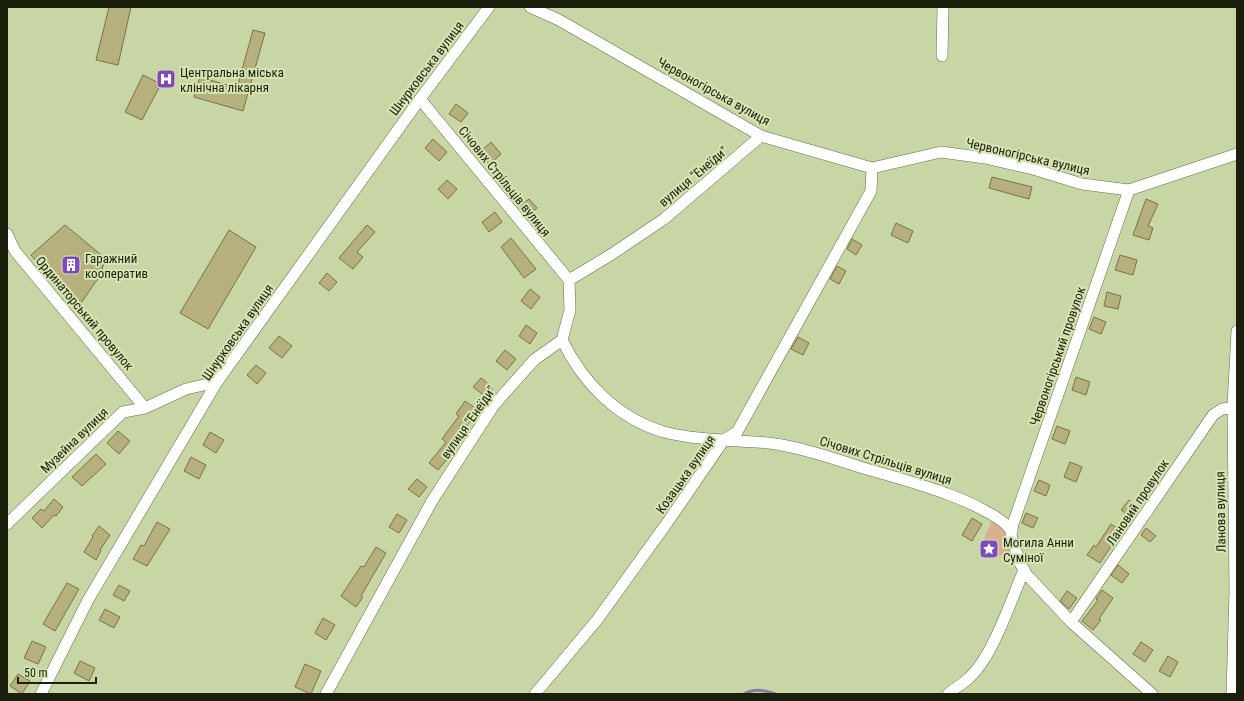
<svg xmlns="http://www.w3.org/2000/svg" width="1244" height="701" font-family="'Roboto Condensed',sans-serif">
  <rect width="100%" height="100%" fill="#c8d6a5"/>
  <!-- green -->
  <path fill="#d9b08f" d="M992,520C1009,532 1008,537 1014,556L1012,560L980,549Z"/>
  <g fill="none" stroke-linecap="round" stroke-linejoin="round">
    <!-- stream -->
    <path stroke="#897c9f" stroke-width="3" d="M744,694C754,688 765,690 775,694"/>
  </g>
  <!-- building -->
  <path fill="#b6af7e" stroke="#7a7343" d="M109,7H131L118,65L96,60Z
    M253,30L265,33L243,111L194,97L200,77L237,88Z
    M143,75L161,84L142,120L125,112Z
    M456,104L468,113L461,122L449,114Z
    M433,139L447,152L439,161L425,148Z
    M491,142L501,154L489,165L479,153Z
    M992,177L1032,187L1029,199L989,188Z
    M447,180L457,189L448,199L438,189Z
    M529,199L537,208L527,216L520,206Z
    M1146,199L1158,204L1148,226L1153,228L1149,240L1133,235Z
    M495,212L502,222L489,232L482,222Z
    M896,223L913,231L908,243L891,235Z
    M65,225L105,258L101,274L77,309L31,255Z
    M367,225L375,232L357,252L363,257L353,269L339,258Z
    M229,230L256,247L208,329L180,313Z
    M511,238L536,269L524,278L501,247Z
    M852,239L862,245L856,255L847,249Z
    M1120,255L1137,260L1133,275L1115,270Z
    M837,266L846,271L839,284L830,279Z
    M327,273L337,282L329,291L319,283Z
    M530,289L540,297L531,309L521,301Z
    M1107,292L1121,296L1118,309L1104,306Z
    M1094,317L1106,322L1101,334L1089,329Z
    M526,325L537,333L530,344L519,336Z
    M279,336L292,346L282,358L269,348Z
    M798,337L809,343L803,355L791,349Z
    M505,350L516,359L507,370L496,361Z
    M256,365L266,373L257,384L247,375Z
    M1076,377L1090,382L1086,395L1072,390Z
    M481,378L493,388L486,397L473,387Z
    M465,401L478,410L460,435L447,455L449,457L438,470L429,463L446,442L442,439L459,416L456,414Z
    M1057,426L1070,431L1065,444L1052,439Z
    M118,431L130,441L119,454L107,443Z
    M210,432L224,440L216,453L203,445Z
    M96,454L106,464L82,486L72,477Z
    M191,457L206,465L199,479L184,471Z
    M1070,462L1082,467L1076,482L1064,477Z
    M417,479L427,487L419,497L408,489Z
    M1039,480L1050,485L1046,496L1034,491Z
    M54,499L63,507L56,516L54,515L42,528L32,518L41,509L44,511Z
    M1129,500L1138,508L1131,517L1121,510Z
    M1026,513L1038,518L1033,528L1022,523Z
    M397,514L407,520L399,533L389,527Z
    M972,518L982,524L972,541L962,535Z
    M157,522L170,529L147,566L133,559L141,545L144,546Z
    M1111,524L1121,531L1100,563L1087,555L1094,545L1096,547Z
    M99,526L110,535L100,550L101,551L96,560L84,552L93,537L92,536Z
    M1146,528L1156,536L1150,542L1141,535Z
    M376,547L386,553L361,596L363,597L356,607L341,596L361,566L364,567Z
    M1118,565L1129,574L1122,583L1111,575Z
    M67,583L79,589L55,631L43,624Z
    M119,585L130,591L124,601L113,595Z
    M1102,590L1113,598L1099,619L1101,620L1093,630L1082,621L1098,600L1096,599Z
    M1067,591L1077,598L1069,609L1060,601Z
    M105,609L120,617L114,628L99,620Z
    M323,618L335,625L326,640L315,633Z
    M32,641L46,647L38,664L24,658Z
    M1141,642L1153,650L1145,662L1133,654Z
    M1168,656L1178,662L1170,677L1159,671Z
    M80,661L95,668L89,681L74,673Z
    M305,664L321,671L311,694L295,687Z
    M18,674L30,681L22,694L10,686Z"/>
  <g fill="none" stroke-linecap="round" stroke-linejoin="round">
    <defs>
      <path id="minor" d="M530,7L559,20L761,136L872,168L941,152L985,158L1033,169L1082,184L1129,190L1237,154
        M942,56L943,7
        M420,99L569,280
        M1129,190L1013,524L1011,536L1020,563L1027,575L1071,622L1152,694
        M7,234L15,251L145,408
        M562,340C583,383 617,418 664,432C683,437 705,439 724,440C743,442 763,441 782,445C809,450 836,459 863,468C892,476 921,484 950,495C964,500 1005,518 1011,531
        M7,524L123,412L145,408L186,389L217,382
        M1071,622L1213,415L1222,409L1237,407
        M41,694L88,600L217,382L420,99L489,7
        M326,694L432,501L494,405L534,360L562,340L570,310L569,280L612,254L664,219L761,136
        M535,694L597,620L667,523L724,440L737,432L871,191L872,168
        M948,694C955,688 963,684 970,677C993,656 1011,600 1024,570
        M1232,694L1235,591L1233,406L1237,331"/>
    </defs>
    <!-- minor casing -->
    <use href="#minor" stroke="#636f42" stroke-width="12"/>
    <!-- minor -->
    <use href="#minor" stroke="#fff" stroke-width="11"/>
  </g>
  <!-- icons -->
  <defs>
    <symbol id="hospital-square" viewBox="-11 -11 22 22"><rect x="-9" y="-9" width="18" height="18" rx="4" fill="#7e48bf" stroke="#d5e4b2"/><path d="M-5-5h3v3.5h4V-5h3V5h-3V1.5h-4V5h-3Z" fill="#fff"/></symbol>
    <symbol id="building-square" viewBox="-11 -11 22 22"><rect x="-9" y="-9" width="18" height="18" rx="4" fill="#7e48bf" stroke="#d5e4b2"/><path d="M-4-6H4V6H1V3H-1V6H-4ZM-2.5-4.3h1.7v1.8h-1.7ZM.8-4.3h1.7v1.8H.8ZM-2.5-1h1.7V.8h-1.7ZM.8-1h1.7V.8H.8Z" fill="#fff"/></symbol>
    <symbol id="sight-square" viewBox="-11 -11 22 22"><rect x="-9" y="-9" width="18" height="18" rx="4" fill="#7e48bf" stroke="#d5e4b2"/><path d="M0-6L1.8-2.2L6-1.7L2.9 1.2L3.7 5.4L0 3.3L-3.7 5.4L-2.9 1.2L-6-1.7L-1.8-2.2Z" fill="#fff"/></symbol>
  </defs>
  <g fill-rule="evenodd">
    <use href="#hospital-square" x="155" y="68" width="22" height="22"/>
    <use href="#building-square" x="60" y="254" width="22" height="22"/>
    <use href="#sight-square" x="978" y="538" width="22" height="22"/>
  </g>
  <g text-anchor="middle" stroke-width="4" stroke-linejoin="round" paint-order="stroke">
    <!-- street labels -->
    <g font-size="13" fill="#1b200d" stroke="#d5e4b2">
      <text transform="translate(426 68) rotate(-53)" y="5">Шнурковська вулиця</text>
      <text transform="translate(714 91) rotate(29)" y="5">Червоногірська вулиця</text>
      <text transform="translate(1028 156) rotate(13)" y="5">Червоногірська вулиця</text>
      <text transform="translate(693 176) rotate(-40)" y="5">вулиця "Енеїди"</text>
      <text transform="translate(505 181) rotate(51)" y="5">Січових Стрільців вулиця</text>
      <text transform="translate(85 313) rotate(50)" y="5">Ординаторський провулок</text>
      <text transform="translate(237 332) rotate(-55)" y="5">Шнурковська вулиця</text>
      <text transform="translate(1057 356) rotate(-71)" y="5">Червоногірський провулок</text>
      <text transform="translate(468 422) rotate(-55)" y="5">вулиця "Енеїди"</text>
      <text transform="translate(74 440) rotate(-44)" y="5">Музейна вулиця</text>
      <text transform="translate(886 460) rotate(17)" y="5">Січових Стрільців вулиця</text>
      <text transform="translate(685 474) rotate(-55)" y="5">Козацька вулиця</text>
      <text transform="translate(1137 502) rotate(-56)" y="5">Лановий провулок</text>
      <text transform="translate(1220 512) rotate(-91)" y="5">Ланова вулиця</text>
    </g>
    <!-- poi labels -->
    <g font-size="13" fill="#1b200d" stroke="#d5e4b2" text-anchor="start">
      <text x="180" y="77">Центральна міська<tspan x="180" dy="15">клінічна лікарня</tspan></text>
      <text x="85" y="263">Гаражний<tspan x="85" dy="15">кооператив</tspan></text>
      <text x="1003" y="547">Могила Анни<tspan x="1003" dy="15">Суміної</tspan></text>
    </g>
  </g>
  <!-- border -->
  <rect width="1244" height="701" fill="none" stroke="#1b200d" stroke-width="16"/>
  <!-- scale -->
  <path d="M18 677v6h78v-6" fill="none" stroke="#1b200d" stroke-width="2"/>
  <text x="24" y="677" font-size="12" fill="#1b200d" stroke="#d5e4b2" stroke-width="3" paint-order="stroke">50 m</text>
</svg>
